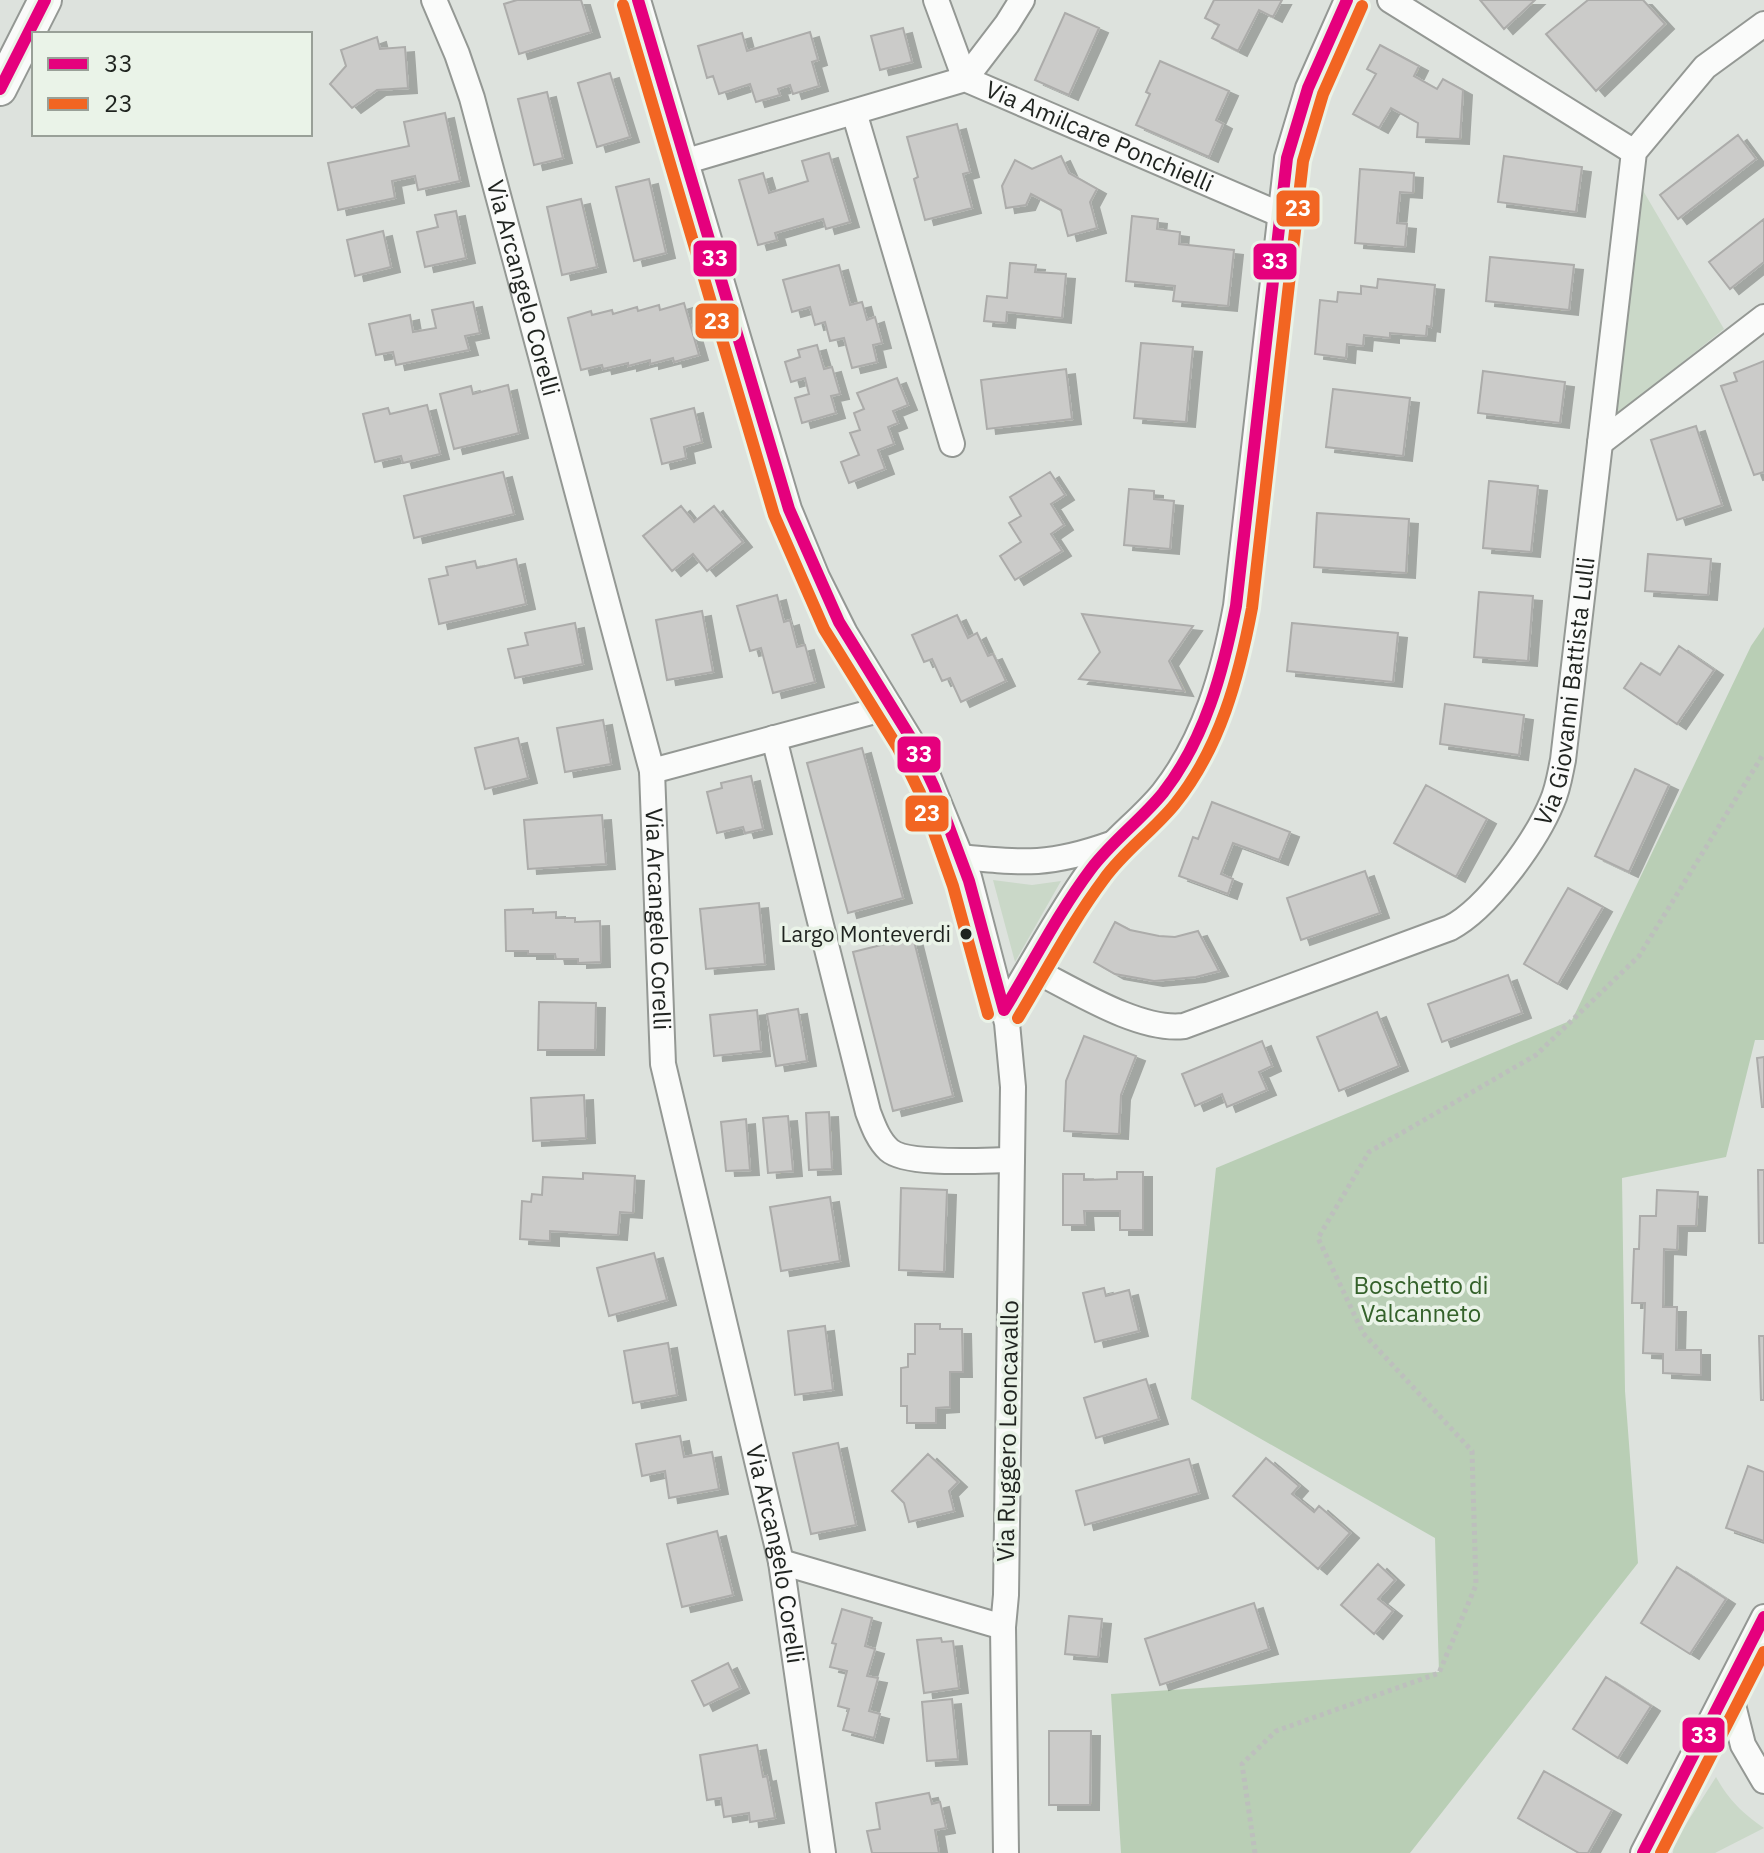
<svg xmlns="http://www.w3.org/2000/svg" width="1764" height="1853" font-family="'IBM Plex Sans',sans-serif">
  <defs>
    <filter id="shadow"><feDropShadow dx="9" dy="5" stdDeviation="0" flood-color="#0004"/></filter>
  </defs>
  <rect width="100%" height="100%" fill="#dde2dd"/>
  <!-- green -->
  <path fill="#cad8c8" d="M1638,182L1724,329L1614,417Z
    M993,880L1032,885L1061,881L1015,962Z
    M1716,1777C1729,1800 1742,1813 1764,1828L1715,1853H1673L1674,1843Z"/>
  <!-- forest -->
  <path fill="#b9ceb5" d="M1764,627V1040H1755L1726,1157L1622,1178L1625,1391L1638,1563L1410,1853H1121L1111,1694L1439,1672L1435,1538L1191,1399L1216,1168L1572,1020L1751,646Z"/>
  <!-- building -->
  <path fill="#cbcbc9" stroke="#acacaa" stroke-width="2" filter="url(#shadow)" d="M517,0H581L591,32L519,54L504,4Z
    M1214,0H1282L1273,17L1259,10L1238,51L1212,38L1219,25L1205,18Z
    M1480,0H1535L1504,29Z
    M1588,0H1643L1665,24L1596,91L1546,34Z
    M1065,13L1099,28L1069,95L1035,80Z
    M903,28L912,62L880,70L871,36Z
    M810,32L818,60L812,62L819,86L793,94L790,85L778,89L780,95L756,102L750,84L719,94L713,76L707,78L698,46L742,33L747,51Z
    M377,37L380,49L405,47L408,88L377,90L352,108L330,84L346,66L341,50Z
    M1380,45L1419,66L1414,76L1437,89L1443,79L1463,90L1460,139L1417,137L1418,123L1391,108L1379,128L1353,114L1376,74L1367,69Z
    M1160,61L1229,91L1216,120L1223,124L1209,157L1136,125L1150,94L1146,92Z
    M610,73L630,137L597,147L578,83Z
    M547,92L563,158L534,165L518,99Z
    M445,113L460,181L418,190L415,176L392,181L395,198L338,210L328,163L409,146L404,122Z
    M957,124L970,172L963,174L972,208L925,220L914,179L918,177L907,137Z
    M1738,135L1756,159L1678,219L1660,195Z
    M829,153L850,222L826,229L823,219L775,233L777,240L758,245L739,180L763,173L769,193L808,181L802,161Z
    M1061,156L1069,173L1097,189L1090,202L1097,228L1068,236L1061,210L1031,194L1026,205L1006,208L1002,186L1015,160L1032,169Z
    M1504,156L1582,167L1576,212L1498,202Z
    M1360,169L1414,173L1413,193L1400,192L1397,223L1407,224L1405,247L1355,243Z
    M649,179L666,253L634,261L616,187Z
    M581,199L597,267L562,275L547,207Z
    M456,211L466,258L425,267L417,232L438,227L435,215Z
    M1132,216L1158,219L1157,229L1180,232L1179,244L1234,250L1228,306L1173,301L1175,286L1126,281Z
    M1764,219V262L1730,289L1709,262Z
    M383,231L391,267L355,276L347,240Z
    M1490,257L1574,265L1569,310L1486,301Z
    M1010,263L1036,265L1035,272L1066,274L1062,318L1007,312L1006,323L984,321L987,296L1007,298Z
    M839,265L850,305L862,302L867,320L875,317L882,343L873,345L877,362L852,368L844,338L830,341L825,322L815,325L810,307L792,312L783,280Z
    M1378,279L1435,285L1431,327L1427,326L1426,336L1390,333V338L1364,335L1363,346L1347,344L1346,358L1315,354L1320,300L1337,302L1338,292L1361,294V286L1377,288Z
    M473,302L480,333L465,336L469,350L396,365L393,352L376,355L369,324L410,315L413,332L436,328L432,310Z
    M684,303L699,355L674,362L673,358L650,364V360L628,366V363L603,369L602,365L581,370L568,318L591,311L592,315L612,310L613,314L637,307L638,311L659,305L660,310Z
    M1141,343L1193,347L1186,422L1134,418Z
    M817,345L824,369L832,367L840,394L831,396L836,413L802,423L795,398L809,394L805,378L791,382L785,362L800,357L798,350Z
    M1764,361V472L1754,475L1721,386L1737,381L1734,373Z
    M1066,369L1072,419L987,429L981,380Z
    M1483,371L1565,382L1560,423L1478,413Z
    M897,378L908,405L893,411L898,423L888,427L894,444L878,450L885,469L849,483L841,462L859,455L850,433L860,430L854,413L864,409L857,393Z
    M508,385L519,433L454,449L440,394L471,386L473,394Z
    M1333,389L1410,398L1403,456L1326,447Z
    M427,405L440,454L403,463L401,456L375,462L363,414L388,408L390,414Z
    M694,408L702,442L684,447L686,458L662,464L651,419Z
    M1696,426L1722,505L1677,520L1651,440Z
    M503,472L514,514L414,538L404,496Z
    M1050,472L1065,495L1051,504L1064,525L1051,534L1062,551L1015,580L1000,556L1021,542L1009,523L1021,516L1010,497Z
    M1489,481L1538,486L1531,552L1483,548Z
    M1129,489L1154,491V499L1174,501L1170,549L1124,545Z
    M681,506L694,522L714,506L743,542L707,571L693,554L672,571L643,536Z
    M1317,513L1409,519L1406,573L1314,567Z
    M1648,554L1711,559L1708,595L1645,591Z
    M516,559L526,604L439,624L429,579L448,575L446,567L475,561L477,568Z
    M1479,592L1533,596L1528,661L1474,657Z
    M777,595L784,622L790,620L797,647L805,645L815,682L773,693L761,648L750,651L737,606Z
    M702,611L713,672L667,680L656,620Z
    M1082,614L1193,626L1169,661L1184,691L1079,679L1100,652Z
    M957,615L968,638L977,633L988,656L993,654L1006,681L961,702L950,678L942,681L932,659L924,662L912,635Z
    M575,623L583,664L515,678L508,649L528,645L525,633Z
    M1292,623L1398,633L1393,682L1287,671Z
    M1679,646L1714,670L1677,724L1624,688L1641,663L1660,675Z
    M1445,704L1524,715L1519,755L1440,744Z
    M603,720L611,764L565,772L557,728Z
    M518,738L528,778L485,789L475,748Z
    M862,748L903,898L848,913L807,763Z
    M1635,769L1669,785L1629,872L1595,856Z
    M751,776L763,829L745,833L743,827L717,833L707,792L722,788L721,783Z
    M1426,785L1487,819L1456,877L1394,843Z
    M1212,802L1290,832L1279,860L1233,843L1221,874L1233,879L1228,894L1179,876L1193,837L1198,839Z
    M602,815L606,864L528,869L524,820Z
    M1365,871L1380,913L1301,940L1287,898Z
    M1568,888L1603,907L1558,984L1524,964Z
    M759,903L765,964L706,969L700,909Z
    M533,909V913L556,912V918H575V922L600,921L601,962L578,963V959H556L555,954H528V951H506L505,910Z
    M1115,922L1130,930L1159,936L1175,937L1198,931L1219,971L1196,977L1154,981L1115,974L1094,962Z
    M913,937L953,1096L893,1111L853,952Z
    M1508,975L1522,1013L1442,1042L1428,1004Z
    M539,1002L596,1003L595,1050H538Z
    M798,1009L807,1061L776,1066L767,1014Z
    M757,1010L761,1051L714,1056L710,1015Z
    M1377,1012L1399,1066L1339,1091L1317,1037Z
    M1084,1036L1136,1056L1121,1095L1119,1134L1064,1131L1066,1081Z
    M1262,1041L1272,1066L1259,1072L1267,1090L1227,1107L1222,1094L1195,1106L1182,1074Z
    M1764,1057V1107H1762L1757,1058Z
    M584,1095L586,1138L533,1141L531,1098Z
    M829,1112L832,1169L809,1170L806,1113Z
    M788,1116L793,1171L768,1173L763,1118Z
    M746,1119L750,1170L726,1171L721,1122Z
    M1758,1170H1764V1243H1759Z
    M1117,1172H1143V1230H1120V1211H1084L1085,1225H1063V1174H1084V1180L1117,1179Z
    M583,1173L635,1176L633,1213L620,1212L618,1235L550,1231V1241L520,1239L522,1201L531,1202L532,1194L542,1195L543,1177L583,1179Z
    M901,1188L947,1190L944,1272L899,1270Z
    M1657,1190L1698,1192L1696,1226H1678L1677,1250L1664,1249L1663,1307H1677L1676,1350H1701V1375L1663,1373V1354L1643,1353L1645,1303H1632L1634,1249H1639L1640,1216H1656Z
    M830,1197L840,1261L781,1271L770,1207Z
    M654,1253L667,1300L609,1316L597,1268Z
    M1104,1288L1106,1296L1129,1290L1139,1331L1095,1342L1083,1293Z
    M915,1324H940V1329H962L963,1372H950V1407L936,1408V1423H907V1406H901V1368L908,1367V1354H915Z
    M825,1326L833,1390L795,1395L788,1331Z
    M1759,1336H1764V1400H1761Z
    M668,1343L677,1395L633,1403L624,1351Z
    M1146,1379L1159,1419L1096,1438L1084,1398Z
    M680,1436L684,1457L712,1452L719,1489L669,1498L665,1471L642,1476L636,1444Z
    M838,1443L856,1525L811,1534L793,1453Z
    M928,1454L958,1482L949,1491L954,1511L909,1522L904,1503L892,1491Z
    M1266,1458L1299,1486L1292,1494L1314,1512L1319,1506L1350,1533L1318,1569L1233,1496Z
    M1189,1459L1199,1493L1085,1525L1076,1491Z
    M1748,1466L1764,1472V1541L1726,1528Z
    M717,1531L733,1595L682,1607L667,1544Z
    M1378,1564L1395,1580L1378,1599L1393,1611L1374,1634L1341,1605Z
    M1677,1567L1726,1599L1690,1654L1641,1623Z
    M1254,1603L1269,1649L1160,1685L1145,1639Z
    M842,1609L872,1618L865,1646L875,1649L867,1676L878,1678L869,1711L880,1714L874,1738L843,1730L849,1709L838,1706L847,1671L830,1667L836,1644L832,1643Z
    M1069,1616L1102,1619L1098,1657L1065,1654Z
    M941,1638L942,1642L953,1641L959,1688L924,1693L917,1640Z
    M728,1663L740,1688L704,1706L692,1681Z
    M1606,1677L1651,1706L1618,1758L1573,1729Z
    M952,1699L958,1759L927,1761L922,1702Z
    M1049,1731H1091L1090,1805H1049Z
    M757,1745L763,1777L767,1776L775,1818L750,1822L749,1813L724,1817L721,1798L707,1800L700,1755Z
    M1544,1771L1612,1810L1588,1853H1579L1518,1818Z
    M929,1793L932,1804L940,1802L946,1828L935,1830L939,1853H872L867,1831L880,1829L876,1803Z"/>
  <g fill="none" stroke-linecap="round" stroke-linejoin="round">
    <defs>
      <g id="minor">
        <path id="s1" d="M434,0L457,54L472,98L652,771L663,1064L781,1562L823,1853"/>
        <path d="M638,0L789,509L817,577L845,633L919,754L969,877L1007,1023L1013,1087L1006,1595L1003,1627L1006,1853"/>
        <path d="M936,0L965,79"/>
        <path d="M1390,0L1634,152"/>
        <path d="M965,79L1007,24L1022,0"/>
        <path d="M854,112L952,444"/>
        <path id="s2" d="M687,161L965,79L1279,214"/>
        <path d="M1600,443L1764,317"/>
        <path d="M774,738L868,1112C873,1125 878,1140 889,1150C907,1166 986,1160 1012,1160"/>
        <path d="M652,771L890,707"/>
        <path d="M961,857C1024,863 1049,866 1111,844"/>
        <path id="s3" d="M1030,968C1071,988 1139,1032 1184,1026L1450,928C1487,909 1536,841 1552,802C1558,789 1560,774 1563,760L1634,152L1705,67L1764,24"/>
        <path d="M1004,1010C1033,963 1059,913 1091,869C1112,840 1141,820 1163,793C1205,740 1224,672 1236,606L1287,158L1308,88L1347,0"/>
        <path d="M781,1562L1003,1627"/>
        <path d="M1729,1689L1743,1745L1764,1781"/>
        <path d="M1643,1853L1764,1617"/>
      </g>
      <path id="major" d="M0,89L45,0"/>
    </defs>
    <!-- minor casing -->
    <use href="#minor" stroke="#949894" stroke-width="28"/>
    <!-- major casing -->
    <use href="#major" stroke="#949894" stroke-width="36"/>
    <!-- path -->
    <path stroke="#bdbfbd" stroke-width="5" stroke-dasharray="4 4" stroke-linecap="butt" d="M1255,1853L1242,1764L1276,1731L1439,1673L1476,1585L1472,1451L1363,1333L1318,1238L1369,1152L1536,1055L1639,956L1764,753"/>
    <!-- minor -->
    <use href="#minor" stroke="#fafbfa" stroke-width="24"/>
    <!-- major -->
    <use href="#major" stroke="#fafbfa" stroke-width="32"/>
    <defs>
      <path id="bus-1" d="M638,0L789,509L839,622L912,740L934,787L969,881L1004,1010
        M0,89L45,0
        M1004,1010C1033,963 1058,913 1091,869C1112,841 1141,820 1163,793C1205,739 1223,672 1236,606L1287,158L1308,88L1347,0
        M1643,1853L1764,1617"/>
      <path id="bus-2" d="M623,5L774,515L824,629L898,748L920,793L953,886L988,1014
        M1018,1018C1046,972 1071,923 1104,879C1124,851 1153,831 1175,804C1220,748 1239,677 1252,608L1303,161L1323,94L1362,6
        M1661,1853L1764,1652"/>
    </defs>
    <!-- bus-1 casing -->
    <use href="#bus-1" stroke="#eaf3e8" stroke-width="18"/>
    <!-- bus-2 casing -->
    <use href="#bus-2" stroke="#eaf3e8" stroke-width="18"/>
    <!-- bus-1 -->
    <use href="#bus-1" stroke="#e5007d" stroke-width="12"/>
    <!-- bus-2 -->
    <use href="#bus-2" stroke="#f26522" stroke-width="12"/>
  </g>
  <!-- markers -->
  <circle fill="#1f231f" stroke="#eaf3e8" stroke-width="3" cx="966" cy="934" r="7"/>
  <g text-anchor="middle" stroke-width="7" stroke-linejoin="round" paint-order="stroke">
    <!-- bus labels -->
    <g font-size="22" fill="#1f231f" stroke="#eaf3e8" text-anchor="end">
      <text x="951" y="942">Largo Monteverdi</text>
    </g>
    <!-- street labels -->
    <g font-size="24" fill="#1f231f" stroke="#eaf3e8">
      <text dy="8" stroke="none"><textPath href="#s2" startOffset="436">Via Amilcare Ponchielli</textPath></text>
      <text dy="8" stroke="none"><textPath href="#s1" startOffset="302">Via Arcangelo Corelli</textPath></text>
      <text dy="8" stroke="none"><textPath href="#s3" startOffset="726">Via Giovanni Battista Lulli</textPath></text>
      <text dy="8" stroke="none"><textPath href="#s1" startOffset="950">Via Arcangelo Corelli</textPath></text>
      <text transform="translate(1008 1431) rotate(-89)" y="8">Via Ruggero Leoncavallo</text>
      <text dy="8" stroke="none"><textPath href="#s1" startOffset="1598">Via Arcangelo Corelli</textPath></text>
    </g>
    <!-- park labels -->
    <g font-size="24" fill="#34612a" stroke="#eaf3e8">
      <text x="1421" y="1294">Boschetto di<tspan x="1421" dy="28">Valcanneto</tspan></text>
    </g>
  </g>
  <g stroke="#eaf3e8" stroke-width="3">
    <rect x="1275" y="189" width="46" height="39" rx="8" fill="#f26522"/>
    <rect x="692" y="239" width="46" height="39" rx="8" fill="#e5007d"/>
    <rect x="1252" y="242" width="46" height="39" rx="8" fill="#e5007d"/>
    <rect x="694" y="302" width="46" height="38" rx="8" fill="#f26522"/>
    <rect x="896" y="735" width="46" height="39" rx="8" fill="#e5007d"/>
    <rect x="904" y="794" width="46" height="39" rx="8" fill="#f26522"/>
    <rect x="1681" y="1716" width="45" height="38" rx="8" fill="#e5007d"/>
  </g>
  <g font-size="22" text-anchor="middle" font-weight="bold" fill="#fff">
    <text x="1298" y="216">23</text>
    <text x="715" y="266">33</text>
    <text x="1275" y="269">33</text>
    <text x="717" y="329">23</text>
    <text x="919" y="762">33</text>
    <text x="927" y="821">23</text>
    <text x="1704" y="1743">33</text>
  </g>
  <!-- legend -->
  <rect x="32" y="32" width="280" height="104" fill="#eaf3e8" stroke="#99a098" stroke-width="2"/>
  <rect x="48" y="58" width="40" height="12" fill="#e5007d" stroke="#99a098" stroke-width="2"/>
  <text x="104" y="72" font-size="24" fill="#1f231f">33</text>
  <rect x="48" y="98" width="40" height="12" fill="#f26522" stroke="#99a098" stroke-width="2"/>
  <text x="104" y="112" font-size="24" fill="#1f231f">23</text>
</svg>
